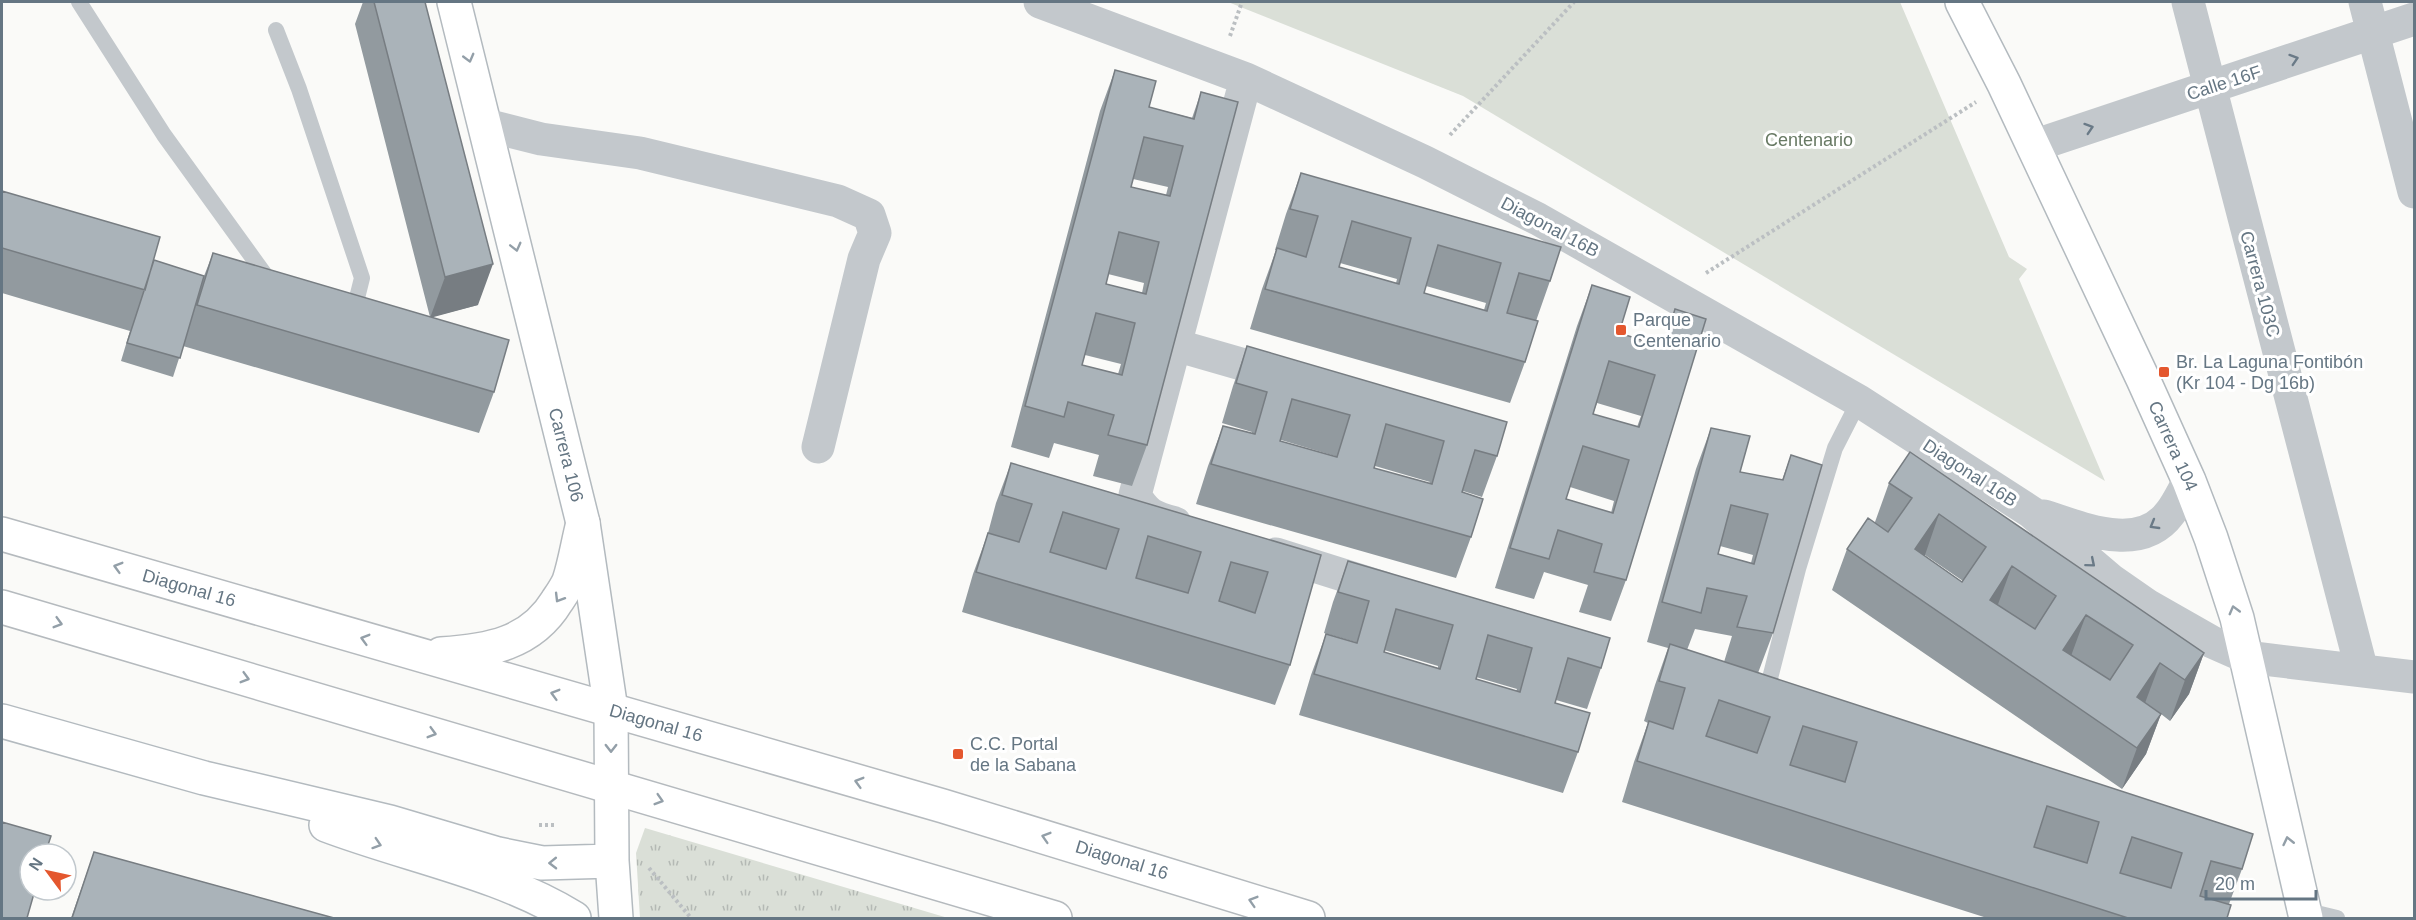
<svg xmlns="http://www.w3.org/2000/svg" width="2416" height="920" font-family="Arial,sans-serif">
  <defs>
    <pattern id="grass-tufts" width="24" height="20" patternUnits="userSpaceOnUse" patternTransform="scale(1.5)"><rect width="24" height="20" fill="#dadfd7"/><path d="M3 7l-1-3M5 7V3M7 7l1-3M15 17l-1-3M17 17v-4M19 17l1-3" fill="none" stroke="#b4b9b4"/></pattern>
  </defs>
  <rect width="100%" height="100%" fill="#fafaf8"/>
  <!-- grass -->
  <path fill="url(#grass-tufts)" d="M645,828L948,918H640L636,853Z"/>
  <!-- green -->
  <path fill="#dadfd7" d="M1228,2H1900L2009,257L2027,269L2019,279L2105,481L1463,96Z"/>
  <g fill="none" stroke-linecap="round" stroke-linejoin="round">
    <defs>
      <path id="secondary" d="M454,2L583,523L611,710L612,861L616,918
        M1962,2L2004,84L2143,379L2189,481L2211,538L2237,618L2306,918
        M2,721L204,778L390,822L498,854L542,863L612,861
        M326,825C408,856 499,872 574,918"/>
      <path id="primary" d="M2,534L943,806L1308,918
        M2,607L1055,918
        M441,654C488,651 531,644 557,601C561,595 566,588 569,581C575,563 578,542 583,523"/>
    </defs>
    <!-- secondary casing -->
    <use href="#secondary" stroke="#b3babf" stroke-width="36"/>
    <!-- primary casing -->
    <use href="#primary" stroke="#b5babe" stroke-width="36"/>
    <!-- path -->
    <path stroke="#bbbfc2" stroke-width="4" stroke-dasharray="3 3" stroke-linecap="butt" d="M1230,36L1242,2
      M1450,135L1574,2
      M1706,273L1976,102
      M539,825H556
      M649,868L691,918"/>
    <!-- lane -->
    <path stroke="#c3c8cc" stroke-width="16" d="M79,2L164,135L271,283
      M276,30L299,89L362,278L357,298L342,310
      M1773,696L1768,686L1798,569L1835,448L1859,401
      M2304,910L2337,918"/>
    <!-- street -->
    <path stroke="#c3c8cc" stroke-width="33" d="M1040,2L1246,79L1425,162L1538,219L1859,401L2031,512L2111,580L2147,605L2212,642L2246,657L2414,677
      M2188,2L2362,671
      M2365,2L2414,192
      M486,125L541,139L640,153L838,201L869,215L875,233L864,259L818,447
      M2033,146L2414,19
      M1175,345L1283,376
      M2044,516C2082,528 2140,554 2170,513C2178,503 2183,491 2189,481
      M1175,523C1154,517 1146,515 1135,495L1246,79
      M1276,554L1384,588"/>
    <!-- secondary -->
    <use href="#secondary" stroke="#fff" stroke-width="33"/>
    <!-- primary -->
    <use href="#primary" stroke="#fff" stroke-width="33"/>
  </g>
  <!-- wall -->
  <path fill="#929a9f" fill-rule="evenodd" d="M363,2H425L478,305L431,317L494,392L479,433L183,346L173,377L121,361L130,331L2,293V191L154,260L204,276L213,253L430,317L355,24Z
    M1115,70L1149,107L1192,118L1201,92L1147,445L1132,486L1093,476L1099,455L1054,443L1049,458L1011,447L1100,111ZM1133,179L1168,187L1166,195L1131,187ZM1108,274L1144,283L1142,293L1106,284ZM1085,355L1121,364L1118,374L1082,365Z
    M1301,173L1550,281L1536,321L1525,362L1510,403L1250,329L1262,289L1276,250H1275L1286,214ZM1340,263L1397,279L1396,283L1339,267ZM1426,286L1486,303L1484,310L1424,293Z
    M1592,285L1619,333L1662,346L1675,309L1626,580L1611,621L1579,612L1588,585L1544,572L1534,599L1495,588L1577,326ZM1597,403L1641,416L1637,427L1593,414ZM1570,487L1614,501L1611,513L1566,499Z
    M1247,346L1497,456L1482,497L1463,491L1471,537L1456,578L1196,504L1208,466L1223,426L1252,433V432L1222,423L1233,386ZM1281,440L1335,456V457L1280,441ZM1375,466L1430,482L1429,483L1374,468Z
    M1711,428L1740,472L1782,480L1791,455L1773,633L1758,673L2242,869L2229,904L2128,918H1987L1622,802L1634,762L1648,723L1644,721L1655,685L1668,648L1647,642L1696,469ZM1720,546L1753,555L1751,563L1718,554ZM1695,629L1732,636L1724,662L1687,650Z
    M1011,463L1321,555L1290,665L1275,705L962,612L973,574L988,533L996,503Z
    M1889,483L2204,653L2189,694L2170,721L2161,714L2146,754L2122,789L1832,590L1847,549L1875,522ZM1924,555H1925L1963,581L1962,582Z
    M1348,561L1601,668L1587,709L1556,700L1555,703L1578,752L1563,793L1299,715L1311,675L1326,634L1354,643L1355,642L1324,633L1333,602ZM1384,650L1438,666V668L1384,652ZM1476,677L1517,689L1516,691L1476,679Z
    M94,852L334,918H71Z"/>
  <!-- shaded-wall -->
  <path fill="#777d82" d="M493,264L478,305L430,318L445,277Z
    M1939,514L1925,555L1902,587L1915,549Z
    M2012,566L1997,607L1990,600Z
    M2086,615L2071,656L2063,650Z
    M2204,653L2189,694L2170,721L2185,680Z
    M2160,663L2145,703L2137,697Z
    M2161,714L2146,754L2122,789L2137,748Z"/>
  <!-- building -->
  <path fill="#aab3b9" stroke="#777d82" stroke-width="1.5" fill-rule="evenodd" d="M374,2H425L493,264L445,277Z
    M1115,70L1156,81L1149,107L1194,119L1201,92L1238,102L1147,445L1108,435L1114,415L1068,402L1064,417L1025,406ZM1144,137L1183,146L1170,196L1131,187ZM1119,232L1159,242L1146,294L1106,284ZM1096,313L1135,323L1122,375L1082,365Z
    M1301,173L1561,247L1550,281L1519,273L1507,313L1538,321L1525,362L1265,289L1277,248L1306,257L1318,216L1290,209ZM1352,221L1411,238L1399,284L1339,267ZM1438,245L1501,263L1487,311L1424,293Z
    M2,191L160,237L145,290L2,248Z
    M213,253L509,340L494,392L197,305Z
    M154,260L204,276L180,358L127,343Z
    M1592,285L1630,297L1619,333L1664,347L1675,309L1706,319L1626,580L1594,572L1602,544L1558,530L1549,559L1510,548ZM1609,361L1655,375L1639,427L1593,414ZM1583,446L1629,460L1613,513L1566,499Z
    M1247,346L1507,422L1497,456L1475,450L1462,492L1483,499L1471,537L1211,464L1223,426L1255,434L1267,392L1236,383ZM1292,399L1350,415L1337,457L1280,441ZM1386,424L1444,441L1432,484L1374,468Z
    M1711,428L1750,436L1740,472L1783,480L1791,455L1822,465L1773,633L1737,627L1747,596L1707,588L1701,613L1662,602ZM1731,505L1768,514L1754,564L1718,554Z
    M1910,452L2204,653L2185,680L2160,663L2137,697L2161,714L2137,748L1847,549L1868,518L1888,532L1912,498L1889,483ZM1939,514L1986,547L1962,582L1915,549ZM2012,566L2056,596L2035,629L1990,600ZM2086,615L2133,645L2110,680L2063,650Z
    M1011,463L1321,555L1290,665L976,572L988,533L1019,542L1032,504L1002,495ZM1063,512L1119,529L1106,569L1050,552ZM1148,536L1201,552L1188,593L1136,578ZM1231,562L1268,572L1255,613L1219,601Z
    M1348,561L1610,638L1601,668L1568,658L1555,703L1590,713L1578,752L1314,674L1326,634L1357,643L1369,601L1338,592ZM1396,609L1453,625L1440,669L1384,652ZM1488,635L1532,648L1520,692L1476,679Z
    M1670,644L2253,834L2242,869L2211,861L2200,896L2231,905L2227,918H2128L1637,761L1649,721L1673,729L1685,688L1659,681ZM1719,700L1770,717L1757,753L1706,736ZM1803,726L1857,742L1845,782L1790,765ZM2047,806L2099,822L2087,863L2034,847ZM2132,837L2182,853L2171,888L2120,873Z
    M2,822L51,836L45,854H30V890H35L27,918H2Z
    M94,852L334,918H72Z"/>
  <!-- one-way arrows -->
  <defs><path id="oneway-chevron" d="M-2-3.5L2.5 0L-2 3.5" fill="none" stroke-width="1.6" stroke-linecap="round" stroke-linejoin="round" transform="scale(1.5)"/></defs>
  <g stroke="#939fa8">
    <use href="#oneway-chevron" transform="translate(469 58) rotate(75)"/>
    <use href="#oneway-chevron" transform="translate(516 247) rotate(76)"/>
    <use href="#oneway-chevron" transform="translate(118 567) rotate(-164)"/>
    <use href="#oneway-chevron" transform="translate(559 598) rotate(121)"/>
    <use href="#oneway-chevron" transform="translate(2234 610) rotate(-105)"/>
    <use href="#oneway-chevron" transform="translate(58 623) rotate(16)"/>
    <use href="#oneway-chevron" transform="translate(365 639) rotate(-164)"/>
    <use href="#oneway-chevron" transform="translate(245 678) rotate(16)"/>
    <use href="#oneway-chevron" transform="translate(555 694) rotate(-164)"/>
    <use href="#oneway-chevron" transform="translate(432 733) rotate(16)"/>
    <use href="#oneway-chevron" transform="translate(611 748) rotate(90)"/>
    <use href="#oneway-chevron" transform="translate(859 782) rotate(-164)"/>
    <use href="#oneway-chevron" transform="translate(659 800) rotate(17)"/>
    <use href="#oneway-chevron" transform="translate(1046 837) rotate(-163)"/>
    <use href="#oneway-chevron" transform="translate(2288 841) rotate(-103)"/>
    <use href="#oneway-chevron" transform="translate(377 844) rotate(18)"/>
    <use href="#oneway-chevron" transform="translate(553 863) rotate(179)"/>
    <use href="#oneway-chevron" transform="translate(1253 901) rotate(-163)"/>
  </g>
  <g stroke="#6a7a87">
    <use href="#oneway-chevron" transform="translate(2294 59) rotate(-18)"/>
    <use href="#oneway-chevron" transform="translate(2089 128) rotate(-18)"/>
    <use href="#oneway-chevron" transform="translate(2154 525) rotate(150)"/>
    <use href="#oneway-chevron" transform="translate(2091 563) rotate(40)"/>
  </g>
  <!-- markers -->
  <g fill="#e4572e" stroke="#fff" stroke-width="2">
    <rect x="1615" y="324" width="12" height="12" rx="3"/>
    <rect x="2158" y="366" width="12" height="12" rx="3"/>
    <rect x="952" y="748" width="12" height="12" rx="3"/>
  </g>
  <g text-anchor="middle" stroke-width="6" stroke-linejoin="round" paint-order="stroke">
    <!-- street labels -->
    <g font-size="18" fill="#657683" stroke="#fff">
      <text transform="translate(2224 83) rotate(-18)" y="6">Calle 16F</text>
      <text transform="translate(1550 227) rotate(28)" y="6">Diagonal 16B</text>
      <text transform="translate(2260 284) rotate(75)" y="6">Carrera 103C</text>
      <text transform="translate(2173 446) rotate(66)" y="6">Carrera 104</text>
      <text transform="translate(566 455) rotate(76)" y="6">Carrera 106</text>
      <text transform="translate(1970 473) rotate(33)" y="6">Diagonal 16B</text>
      <text transform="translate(189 588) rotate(16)" y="6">Diagonal 16</text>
      <text transform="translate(656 723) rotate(16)" y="6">Diagonal 16</text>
      <text transform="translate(1122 860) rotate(17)" y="6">Diagonal 16</text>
    </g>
    <!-- park labels -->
    <g font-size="18" fill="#687a64" stroke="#fff">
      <text x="1809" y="146">Centenario</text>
    </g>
    <!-- poi labels -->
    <g font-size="18" fill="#657683" stroke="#fff" text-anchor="start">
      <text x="1633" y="326">Parque<tspan x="1633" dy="21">Centenario</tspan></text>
      <text x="2176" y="368">Br. La Laguna Fontibón<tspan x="2176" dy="21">(Kr 104 - Dg 16b)</tspan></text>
      <text x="970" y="750">C.C. Portal<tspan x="970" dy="21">de la Sabana</tspan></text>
    </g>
  </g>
  <!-- border -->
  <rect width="2416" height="920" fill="none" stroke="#657683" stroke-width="6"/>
  <!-- north arrow -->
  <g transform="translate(48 872) rotate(303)"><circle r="28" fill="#ffffff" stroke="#c1c8cd" stroke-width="1.5"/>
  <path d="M0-4.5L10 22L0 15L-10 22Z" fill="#e4572e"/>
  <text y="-9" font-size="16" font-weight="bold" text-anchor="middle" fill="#657683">N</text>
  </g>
  <!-- scale -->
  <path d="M2206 890v9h110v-9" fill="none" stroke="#657683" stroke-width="3"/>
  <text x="2215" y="890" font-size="18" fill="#657683" stroke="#ffffff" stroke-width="4.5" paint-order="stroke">20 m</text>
</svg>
